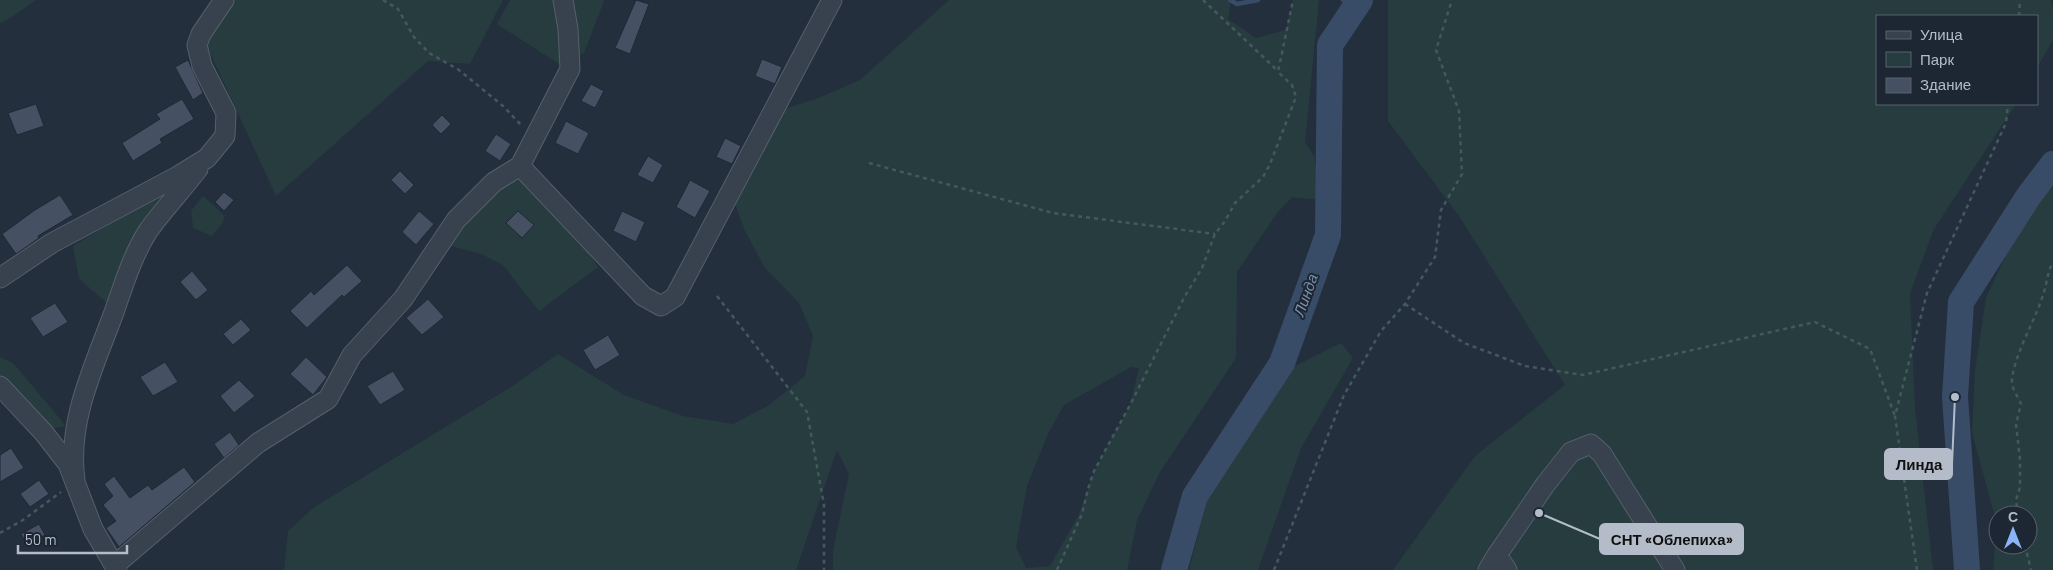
<svg xmlns="http://www.w3.org/2000/svg" width="2053" height="570" font-family="Barlow,sans-serif">
  <rect width="100%" height="100%" fill="#242f3e"/>
  <!-- green -->
  <path fill="#263c3f" fill-rule="evenodd" d="M0,0H36L12,17L0,23Z
    M224,0H503L470,64L428,61L276,196L205,42Z
    M510,0H603L604,1L584,53L559,64L497,24Z
    M949,0H1231L1228,19L1256,38L1286,30L1293,0H1319L1305,142L1314,156L1321,200L1292,197L1277,213L1237,272L1236,358L1160,472L1137,520L1127,570H833V550L849,474L837,450L796,570H284L288,531L313,508L511,387L558,354L624,395L683,416L733,424L768,406L805,376L813,336L799,303L765,268L745,231L731,193L771,113L816,99L860,80ZM1131,367L1139,368L1130,405L1094,471L1079,514L1050,566L1026,568L1016,547L1027,486L1047,436L1064,405Z
    M1388,0H2051L2053,10V40L2037,68V16H1877V104H2016L1934,229L1910,293L1915,408L1933,570H1393L1475,456L1565,385L1459,216L1388,121Z
    M188,177L136,230L114,309L79,279L73,246Z
    M522,180L574,230L598,267L539,311L503,265L481,254L447,245L464,218L506,182Z
    M2053,185V570H1993L1997,524L1972,433L1975,371L1986,298L2017,231ZM1998,515H2028V545H1998Z
    M203,196L225,216L222,224L212,236L193,228L191,211Z
    M1341,343L1353,358L1301,448L1258,570H1189L1209,493L1289,369Z
    M0,357L14,364L66,426L48,429L0,395Z"/>
  <g fill="none" stroke-linecap="round" stroke-linejoin="round">
    <!-- stream -->
    <path stroke="#394c67" stroke-width="4.5" d="M1230,0L1237,4L1258,0
      M1343,0L1355,8"/>
    <!-- river -->
    <path stroke="#394c67" stroke-width="26" d="M1174,570L1195,496L1282,363L1328,235L1330,45L1360,0
      M1967,570L1955,397L1961,302L2028,197L2053,164"/>
  </g>
  <!-- building -->
  <path fill="#455162" stroke="#1f2835" d="M636,0L649,4L630,54L615,48Z
    M762,59L782,67L775,84L755,76Z
    M188,60L203,93L193,100L175,67Z
    M591,84L604,91L595,108L581,101Z
    M182,99L194,119L160,139L162,143L133,161L122,143L160,119L156,114Z
    M36,104L44,126L17,135L8,113Z
    M442,115L451,124L441,134L432,125Z
    M566,121L589,133L578,154L555,143Z
    M496,134L511,144L500,161L485,151Z
    M725,138L741,146L732,164L716,157Z
    M648,156L663,165L653,183L637,175Z
    M400,171L414,185L405,194L391,180Z
    M690,180L710,191L695,218L676,207Z
    M224,192L234,200L224,211L215,202Z
    M60,195L73,215L38,236L39,238L16,254L2,234L35,210Z
    M419,211L434,224L416,245L402,232Z
    M518,211L534,225L522,238L506,223Z
    M622,211L645,222L636,242L613,231Z
    M347,265L362,281L344,297L342,295L307,328L290,311L311,291L314,295Z
    M192,271L208,290L196,300L180,282Z
    M428,299L444,317L422,335L406,318Z
    M55,303L68,322L43,337L30,318Z
    M241,319L251,330L233,345L223,334Z
    M608,335L620,355L595,370L583,350Z
    M306,357L327,377L313,395L290,374Z
    M165,362L178,382L153,396L140,377Z
    M393,371L405,390L380,405L367,386Z
    M239,380L255,396L234,413L220,396Z
    M230,432L239,445L224,458L214,444Z
    M11,448L24,468L0,482V455Z
    M184,467L195,482L119,547L106,528L116,521L103,505L113,496L104,484L114,476L130,498L148,485L152,490Z
    M39,480L49,494L30,507L20,494Z
    M39,524L45,535L27,545L21,534Z"/>
  <g fill="none" stroke-linecap="round" stroke-linejoin="round">
    <defs>
      <path id="minor" d="M520,166L643,296L661,306L675,297L832,0
        M0,278L52,243L178,176L207,158L225,136L226,113L202,66L197,45L201,34L224,0
        M0,386L44,433L68,464L93,529L117,570
        M75,480C67,422 93,369 113,315C123,287 132,256 148,231C163,210 182,190 198,169
        M1497,555L1545,485L1571,452L1591,444L1602,454L1675,570
        M115,565L258,443L328,399L352,355L403,299L456,220L494,182L520,166L570,69L568,29L563,0
        M1488,570L1497,555L1507,570"/>
    </defs>
    <!-- minor casing -->
    <use href="#minor" stroke="#565f6c" stroke-width="21"/>
    <!-- path -->
    <path stroke="#44595c" stroke-width="2.5" stroke-dasharray="4 4" stroke-linecap="butt" d="M383,0L398,9L414,37L429,53L459,70L503,106L523,127
      M1203,0L1278,71
      M2019,16L2020,0
      M869,163L1053,213L1215,234
      M717,296L807,412L824,505V570
      M1405,304L1464,343L1525,366L1583,375L1815,322L1870,349L1895,416
      M2018,515L2016,500L2020,487V459L2016,424L2021,404C2018,396 2011,389 2012,379C2015,353 2035,321 2043,295C2047,284 2047,273 2053,262
      M0,533L23,520L61,492
      M2025,545L2031,570
      M1057,570L1082,514L1088,489L1094,471L1130,405L1185,296L1202,268L1215,234L1225,221L1235,203L1263,177L1270,164L1296,97L1292,85L1278,72L1293,0
      M1274,570L1344,395L1381,331L1405,304L1435,257L1441,210L1462,174L1459,111L1436,50L1452,0
      M1917,570L1895,416L1927,293L2006,123L2008,104"/>
    <!-- minor -->
    <use href="#minor" stroke="#38414e" stroke-width="19"/>
  </g>
  <g text-anchor="middle" stroke-width="4" stroke-linejoin="round" paint-order="stroke">
    <!-- water labels -->
    <g font-size="15" font-style="italic" fill="#7c92b1" stroke="#1d2633">
      <text transform="translate(1306 295) rotate(-70)" y="5">Линда</text>
    </g>
  </g>
  <!-- callouts -->
  <path fill="none" stroke="#b4bcc9" stroke-width="2" d="M1955 397L1952 464M1539 513L1600 539"/>
  <g fill="#b4bcc9" stroke="#1d2633" stroke-width="2">
    <circle cx="1955" cy="397" r="5"/>
    <circle cx="1539" cy="513" r="5"/>
  </g>
  <g fill="#b4bcc9" stroke="#b4bcc9" stroke-width="2">
    <rect x="1885" y="449" width="67" height="30" rx="5"/>
    <rect x="1600" y="524" width="143" height="30" rx="5"/>
  </g>
  <g font-size="15" text-anchor="middle" font-weight="bold" fill="#111">
    <text x="1919" y="470">Линда</text>
    <text x="1672" y="545">СНТ «Облепиха»</text>
  </g>
  <!-- legend -->
  <rect x="1876" y="15" width="162" height="90" fill="#1d2633" stroke="#59626f"/>
  <rect x="1886" y="31" width="25" height="8" fill="#38414e" stroke="#59626f"/>
  <text x="1920" y="40" font-size="15" fill="#b4bcc9">Улица</text>
  <rect x="1886" y="52" width="25" height="15" fill="#263c3f" stroke="#59626f"/>
  <text x="1920" y="65" font-size="15" fill="#b4bcc9">Парк</text>
  <rect x="1886" y="78" width="25" height="15" fill="#455162" stroke="#59626f"/>
  <text x="1920" y="90" font-size="15" fill="#b4bcc9">Здание</text>
  <!-- north arrow -->
  <g transform="translate(2013 530)"><circle r="24" fill="#1d2633" stroke="#59626f"/>
  <path d="M0-4L9 19L0 12L-9 19Z" fill="#8ab4f8"/>
  <text y="-8" font-size="14" font-weight="bold" text-anchor="middle" fill="#b4bcc9">С</text>
  </g>
  <!-- scale -->
  <path d="M18 545v8h109v-8" fill="none" stroke="#b4bcc9" stroke-width="2.5"/>
  <text x="25" y="545" font-size="15" fill="#b4bcc9" stroke="#1d2633" stroke-width="4" paint-order="stroke">50 m</text>
</svg>
